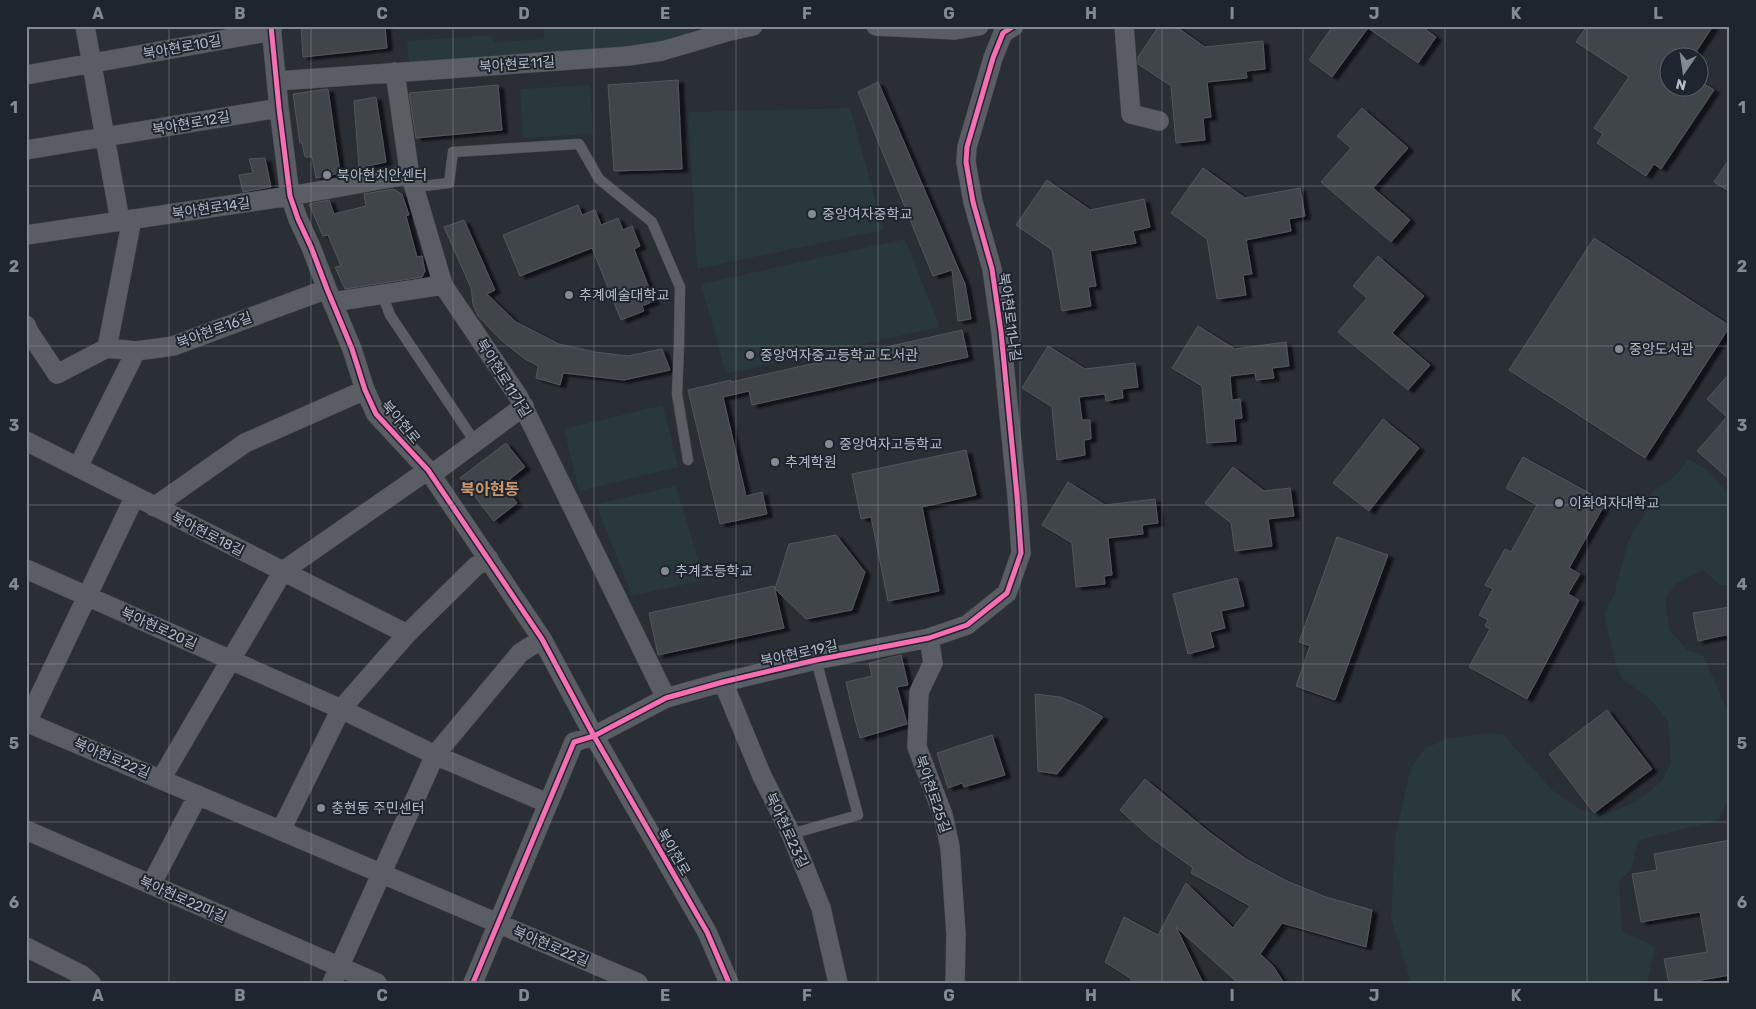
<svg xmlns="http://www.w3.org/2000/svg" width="1756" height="1009" font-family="Rubik,'Noto Sans KR',sans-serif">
  <defs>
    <filter id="shadow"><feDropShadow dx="5.5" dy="3" stdDeviation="1" flood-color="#0009"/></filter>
  </defs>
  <rect width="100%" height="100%" fill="#2a2e35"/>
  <!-- green -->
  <path fill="#28383b" d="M544,26H705L665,43L409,63L407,41L491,35L493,38L494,42L544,39Z
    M590,85L593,134L523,138L520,89Z
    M850,108L884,230L697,269L688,112Z
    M905,239L940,327L726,374L701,284Z
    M663,405L678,467L579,491L564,429Z
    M1689,459L1711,473L1730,497V585H1720L1703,570L1676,584L1665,599L1670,630L1687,650L1703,655L1730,716V794L1719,820L1639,840L1631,869L1619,882L1622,932L1637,938L1655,947L1647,983H1411L1391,918L1395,836L1411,767L1425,748L1450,738L1488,733L1503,734L1551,789L1581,810L1604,815L1637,801L1662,781L1671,763L1668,721L1650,699L1622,679L1615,662L1604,613L1614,595L1628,541L1647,510L1651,493L1674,477Z
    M676,486L704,580L632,596L596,504Z"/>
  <!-- building -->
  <path fill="#41454a" stroke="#52565d" filter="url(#shadow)" d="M301,26H385L387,48L303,57Z
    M1159,26H1175L1205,47L1263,41L1265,69L1246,71L1247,78L1207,82L1211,117L1203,118L1205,140L1176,143L1171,86L1138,64V57Z
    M1333,26H1421L1436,37L1418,63L1368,28L1332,77L1309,60Z
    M1587,26H1713L1692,58H1668V88H1698V80L1714,90L1661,169L1654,164L1646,176L1597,143L1603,134L1594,128L1629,77L1576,42Z
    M678,80L682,169L614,171L608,85Z
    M878,82L965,284L971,319L958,321L952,270L933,276L858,92Z
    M498,85L502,130L416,138L409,93Z
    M328,89L340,173L316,178L312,157H305L302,143H300L293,94Z
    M376,97L386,162L359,168L354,101Z
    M1362,108L1408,148L1373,188L1410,220L1391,242L1321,182L1351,148L1337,136Z
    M265,158L271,187L243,192L239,175L253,173L249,159Z
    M1730,158V192L1714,182Z
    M1203,168L1245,198L1300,188L1305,216L1289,219L1291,231L1246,240L1252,274L1243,275L1246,295L1217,299L1207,239L1171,213Z
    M1047,180L1090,210L1144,199L1150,227L1133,231L1136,243L1090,251L1096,286L1088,287L1091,306L1062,311L1052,250L1016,225Z
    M393,189L402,194L409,215L406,216L417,257L422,256L425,271L422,277L345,289L335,267L341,266L328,235L323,236L309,204L329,200L334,214L366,206L364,194Z
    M578,205L582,215L595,210L601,225L618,218L623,230L632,226L640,246L634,249L654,301L642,306L644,311L621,320L592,248L520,276L503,235Z
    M464,220L495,290L487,294L516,322L559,344L595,352L628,356L662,349L670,370L624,380L563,373L560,385L536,378L538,366L525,359L502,341L478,316L473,304L471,288L444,227Z
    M1594,238L1730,326L1645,458L1509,370Z
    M1378,256L1424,296L1392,333L1430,365L1408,390L1338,332L1367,298L1353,286Z
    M1198,326L1235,349L1286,342L1289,366L1272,368L1274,378L1256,380L1255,373L1230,376L1232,400L1240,399L1242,418L1234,419L1236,441L1207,443L1202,386L1172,368Z
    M962,330L968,357L752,405L749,391L723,397L746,496L762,492L767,514L720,524L688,390L731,380V382Z
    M1048,346L1085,369L1135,363L1138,387L1122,389L1123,398L1106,401L1105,394L1079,397L1082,420H1090L1091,439L1084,440L1085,455L1057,460L1052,407L1022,388Z
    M1730,373V480L1697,451L1727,417L1707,399Z
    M1383,419L1419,448L1369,511L1333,483Z
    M506,443L525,467L510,479L513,483L506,489L517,503L494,521L460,478Z
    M966,450L976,495L922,507L939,591L888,601L871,517L861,519L852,474Z
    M1523,457L1606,502L1569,568L1580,574L1568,594L1579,600L1527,699L1469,667L1490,629L1485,626L1488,620L1479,615L1493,589L1485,585L1505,549L1511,552L1537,505L1506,488Z
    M1233,467L1264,491L1290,488L1294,516L1268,519L1272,546L1235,551L1231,523L1205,503Z
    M1068,482L1105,505L1155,499L1158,523L1142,525L1143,534L1108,538L1112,575L1104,576L1105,584L1076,587L1072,543L1042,525Z
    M836,535L865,572L852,610L806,619L775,589L789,544Z
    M1337,537L1388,555L1335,700L1296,686L1310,646L1299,642Z
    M1237,578L1244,606L1221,611L1225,628L1210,632L1214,647L1188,654L1173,594Z
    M774,586L784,628L658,655L649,613Z
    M1730,607V634L1698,641L1693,613Z
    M901,655L908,685L897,687L907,724L860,738L852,708L846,682L872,676L869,663Z
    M1035,694L1060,697L1083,706L1103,717L1057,774L1038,771Z
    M1607,710L1652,769L1594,813L1549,754Z
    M992,735L1005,775L964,787L962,783L948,788L937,753Z
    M1145,779L1210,833L1246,859L1287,881L1326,897L1372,910L1366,947L1282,923L1260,954L1273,966L1284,983H1238L1176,927L1203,983H1133L1130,978L1105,962L1124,917L1158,935L1186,883L1233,928L1250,906L1191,873L1193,868L1151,838L1120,810Z
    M1730,840V975L1696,981V983H1669L1664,959L1707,952L1700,912L1641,922L1632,874L1657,870L1654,854Z"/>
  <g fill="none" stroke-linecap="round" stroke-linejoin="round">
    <defs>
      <path id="lane" d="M415,187L449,183L453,152L579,144L599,179L652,222L680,287L679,344L677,394L688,460
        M382,294L390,315L475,442
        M791,834L858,815L816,660"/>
      <path id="street" d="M85,26L120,221
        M271,26L279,108L290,196L298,219L311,247L327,289L352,349L365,390L376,414L428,470L542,639L594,736L707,932L729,983
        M876,26L955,30L979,26
        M1124,26L1131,114L1159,121
        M395,72L409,170L443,285L518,396L666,698
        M26,75L272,31
        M277,81L628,56L662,51L730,31L753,26
        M26,150L279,108
        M26,235L290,196L401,176L409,170
        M332,302L443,285
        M26,325L29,332L57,374L107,348L136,351
        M107,348L132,219
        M26,441L407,634
        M78,467L136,351L173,346L327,289
        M431,475L524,406
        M154,507L245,443L365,390
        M26,569L341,709L435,755L547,803
        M929,638L933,663L919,692L917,747L943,815L950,847L956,935L955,983
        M723,682L762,776L791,834L821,908L838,983
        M26,722L638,983
        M27,722L135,496
        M161,779L283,571L428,470
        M26,830L377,983
        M281,830L341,709L407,634L476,566L489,559
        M151,885L198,795
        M26,947L82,975L91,983
        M332,983L435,755L520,653L542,639
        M473,983L574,742L594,736L666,698L723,682L816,660L929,638L967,625L1007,593L1021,553L1017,496L1001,332L992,269L973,202L966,162L967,147L993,58L1003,33L1014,26"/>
    </defs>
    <!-- lane casing -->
    <use href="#lane" stroke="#484b4f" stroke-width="11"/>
    <!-- street casing -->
    <use href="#street" stroke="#484b4f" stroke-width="20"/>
    <!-- lane -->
    <use href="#lane" stroke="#5a5d63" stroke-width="10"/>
    <!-- street -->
    <use href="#street" stroke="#5a5d63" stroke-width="19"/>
    <defs>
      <path id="cycleway" d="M271,26L279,108L290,196L298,219L311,247L327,289L352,349L365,390L376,414L428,470L542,639L594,736L707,932L729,983
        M473,983L574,742L594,736L666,698L723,682L816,660L929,638L967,625L1007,593L1021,553L1017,496L1001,332L992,269L973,202L966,162L967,147L993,58L1003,33L1014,26"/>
    </defs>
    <!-- cycleway casing -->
    <use href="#cycleway" stroke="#1e252f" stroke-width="8"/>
    <!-- cycleway -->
    <use href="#cycleway" stroke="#f96db3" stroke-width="5"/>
  </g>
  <!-- grid -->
  <path fill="none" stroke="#848a93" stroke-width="1" stroke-opacity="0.55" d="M169,26V983M311,26V983M453,26V983M594,26V983M736,26V983M878,26V983M1020,26V983M1162,26V983M1303,26V983M1445,26V983M1587,26V983M26,186H1730M26,346H1730M26,505H1730M26,664H1730M26,822H1730"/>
  <!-- markers -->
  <g fill="#848a93" stroke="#1e252f" stroke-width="2">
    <circle cx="327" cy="175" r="5"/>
    <circle cx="812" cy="214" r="5"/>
    <circle cx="569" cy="295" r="5"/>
    <circle cx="1619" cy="349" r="5"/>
    <circle cx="750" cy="355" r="5"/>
    <circle cx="829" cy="444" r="5"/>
    <circle cx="775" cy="462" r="5"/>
    <circle cx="1559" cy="503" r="5"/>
    <circle cx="665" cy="571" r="5"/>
    <circle cx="321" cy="808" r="5"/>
  </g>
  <g text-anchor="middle" stroke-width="4" stroke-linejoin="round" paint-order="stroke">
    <!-- street labels -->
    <g font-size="14" fill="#b4bbc6" stroke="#1e252f">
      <text transform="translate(182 47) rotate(-10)" y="5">북아현로10길</text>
      <text transform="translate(517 64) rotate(-4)" y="5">북아현로11길</text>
      <text transform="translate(191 123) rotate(-10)" y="5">북아현로12길</text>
      <text transform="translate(211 208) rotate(-8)" y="5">북아현로14길</text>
      <text transform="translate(1010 317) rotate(82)" y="5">북아현로11나길</text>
      <text transform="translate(214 330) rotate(-20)" y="5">북아현로16길</text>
      <text transform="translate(504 378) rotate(58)" y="5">북아현로11가길</text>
      <text transform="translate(401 422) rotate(50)" y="5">북아현로</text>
      <text transform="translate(208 534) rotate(27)" y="5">북아현로18길</text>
      <text transform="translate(159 628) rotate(24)" y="5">북아현로20길</text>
      <text transform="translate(799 653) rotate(-12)" y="5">북아현로19길</text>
      <text transform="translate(112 758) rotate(23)" y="5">북아현로22길</text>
      <text transform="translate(933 794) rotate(71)" y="5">북아현로25길</text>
      <text transform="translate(787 830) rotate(65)" y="5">북아현로23길</text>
      <text transform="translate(674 852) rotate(60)" y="5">북아현로</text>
      <text transform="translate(183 899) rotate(24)" y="5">북아현로22마길</text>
      <text transform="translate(551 946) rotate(23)" y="5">북아현로22길</text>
    </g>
    <!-- poi labels -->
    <g font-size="14" fill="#b4bbc6" stroke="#1e252f" text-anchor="start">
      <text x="337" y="180">북아현치안센터</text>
      <text x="822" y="219">중앙여자중학교</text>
      <text x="579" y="300">추계예술대학교</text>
      <text x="1629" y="354">중앙도서관</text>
      <text x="760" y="360">중앙여자중고등학교 도서관</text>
      <text x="839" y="449">중앙여자고등학교</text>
      <text x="785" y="467">추계학원</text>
      <text x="1569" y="508">이화여자대학교</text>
      <text x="675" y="576">추계초등학교</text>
      <text x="331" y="813">충현동 주민센터</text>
    </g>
    <!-- quarter labels -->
    <g font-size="16" font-weight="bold" fill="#ca976b" stroke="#1e252f">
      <text x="490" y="495">북아현동</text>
    </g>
  </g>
  <!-- border -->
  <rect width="1756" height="1009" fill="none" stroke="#1e252f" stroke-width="55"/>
  <!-- north arrow -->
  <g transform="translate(1684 72) rotate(193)"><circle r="24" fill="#1e252f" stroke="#5a616b"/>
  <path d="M0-4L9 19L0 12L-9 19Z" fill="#848a93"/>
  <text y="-8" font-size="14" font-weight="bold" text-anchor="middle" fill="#b4bbc6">N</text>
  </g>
  <rect x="28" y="28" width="1700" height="954" fill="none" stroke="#848a93" stroke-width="2"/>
  <g font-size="16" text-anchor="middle" font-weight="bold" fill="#848a93">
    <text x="98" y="19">A</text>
    <text x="240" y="19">B</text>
    <text x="382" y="19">C</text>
    <text x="524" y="19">D</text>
    <text x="665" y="19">E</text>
    <text x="807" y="19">F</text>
    <text x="949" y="19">G</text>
    <text x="1091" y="19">H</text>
    <text x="1232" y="19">I</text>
    <text x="1374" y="19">J</text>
    <text x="1516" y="19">K</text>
    <text x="1658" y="19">L</text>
    <text x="14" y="113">1</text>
    <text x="1742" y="113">1</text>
    <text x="14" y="272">2</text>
    <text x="1742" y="272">2</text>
    <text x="14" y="431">3</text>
    <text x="1742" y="431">3</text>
    <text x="14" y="590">4</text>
    <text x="1742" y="590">4</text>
    <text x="14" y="749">5</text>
    <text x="1742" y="749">5</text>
    <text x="14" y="908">6</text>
    <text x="1742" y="908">6</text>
    <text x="98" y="1001">A</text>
    <text x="240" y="1001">B</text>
    <text x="382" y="1001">C</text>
    <text x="524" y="1001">D</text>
    <text x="665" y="1001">E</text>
    <text x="807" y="1001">F</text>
    <text x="949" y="1001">G</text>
    <text x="1091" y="1001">H</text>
    <text x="1232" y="1001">I</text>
    <text x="1374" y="1001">J</text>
    <text x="1516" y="1001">K</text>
    <text x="1658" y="1001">L</text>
  </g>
</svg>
